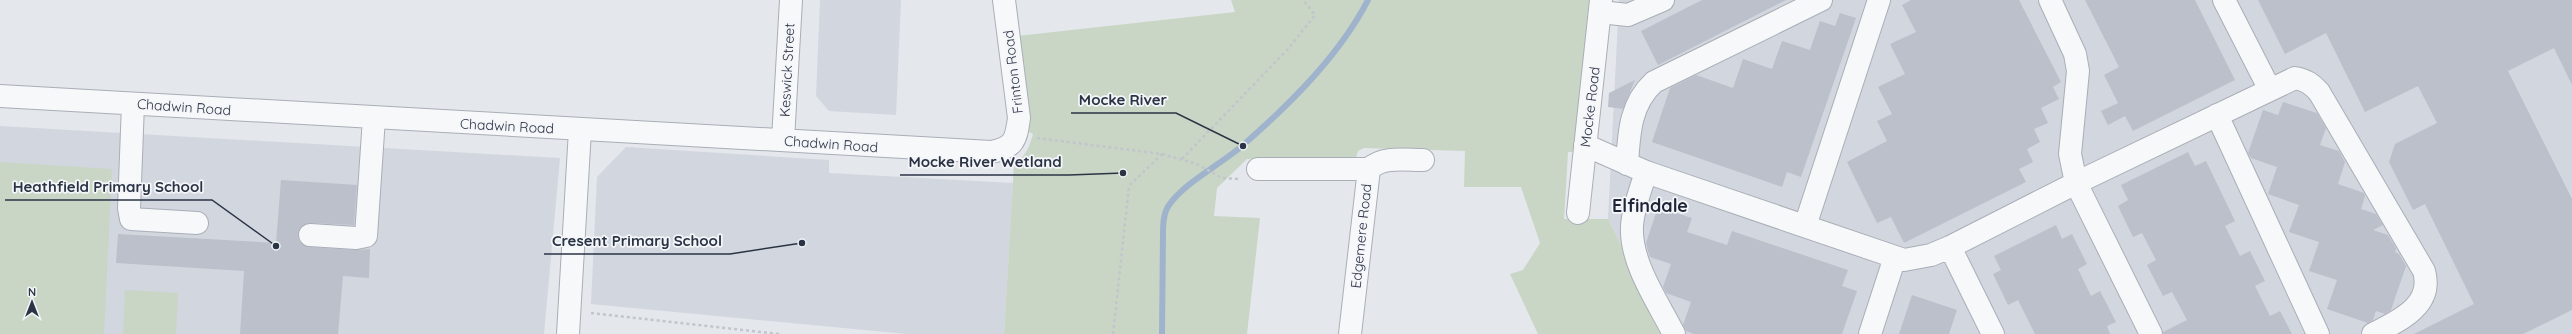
<svg xmlns="http://www.w3.org/2000/svg" width="2572" height="334" font-family="Quicksand,sans-serif">
  <rect width="100%" height="100%" fill="#e4e7ec"/>
  <!-- built -->
  <path fill="#d2d6de" d="M820,0H901L896,115L829,111L816,96Z
    M1619,0H2572V334H1665L1608,219Z
    M0,126L560,158L544,334H0Z
    M626,147L829,160V173L1013,183L1004,334H907L591,304L597,177Z"/>
  <!-- green -->
  <path fill="#c9d6c5" d="M1231,0H1589L1575,152H1568L1564,219H1608L1665,334H1538L1510,274L1523,270L1540,243L1521,187H1464L1465,151L1364,148L1358,151L1355,161L1247,159L1217,188L1214,216L1260,218L1247,334H1004L1014,164C1026,157 1029,147 1033,134L1029,132L1017,36L1235,12Z
    M0,162L112,169L104,334H0Z
    M125,290L178,293L176,334H123Z"/>
  <g fill="none" stroke-linecap="round" stroke-linejoin="round">
    <!-- stream -->
    <path stroke="#9fb4cc" stroke-width="6" d="M1162,334L1163,235C1163,225 1163,214 1169,205C1184,183 1221,164 1242,146C1289,105 1339,56 1368,0"/>
  </g>
  <!-- building -->
  <path fill="#bbc0ca" d="M1702,0H1786L1658,65L1641,31Z
    M1911,0H2019L2061,82L2053,87L2059,99L2041,108L2048,123L2034,129L2040,142L2027,149L2033,162L2019,169L2026,182L1904,243L1891,217L1877,223L1847,162L1887,141L1877,121L1892,114L1878,87L1905,74L1890,44L1916,32L1902,5Z
    M2085,0H2195L2235,80L2133,131L2125,116L2108,125L2101,111L2118,103L2104,75L2119,67Z
    M2258,0H2572V85L2554,48L2508,71L2572,199V310L2523,334H2414L2474,304L2425,204L2413,210L2389,162L2395,144L2437,123L2418,86L2365,112L2326,33L2285,54Z
    M1840,13L1856,18L1801,177L1787,172L1782,187L1652,142L1670,88L1696,75L1733,88L1743,59L1772,69L1782,41L1810,50L1820,21L1835,26Z
    M1635,80L1623,109L1608,107L1609,93Z
    M2283,102L2317,113L2326,128L2320,145L2339,151L2345,162L2338,184L2364,193L2365,196L2361,209L2376,214L2383,225L2373,230L2388,235L2396,248L2395,252L2399,254L2406,266L2391,310L2385,314L2376,311L2373,320L2368,323L2327,309L2337,280L2309,271L2319,242L2289,232L2299,205L2268,194L2277,167L2251,158L2248,153L2263,110L2278,115Z
    M2188,152L2195,166L2206,161L2235,221L2225,226L2240,256L2250,251L2265,281L2255,286L2270,316L2280,311L2292,334H2163V332L2187,320L2172,292L2163,296L2147,265L2156,260L2142,233L2133,237L2118,206L2128,200L2121,185Z
    M281,180L357,185L354,225L310,223L300,228L298,234L299,241L309,247L355,250L370,249L369,278L343,276L338,334H240L244,271L116,263L118,234L276,243Z
    M1658,207L1692,218L1687,232L1727,245L1732,231L1848,270L1842,286L1857,291L1842,334H1694L1686,331L1683,325L1691,302L1666,293L1663,287L1671,264L1650,257L1648,251L1646,243Z
    M2056,225L2062,239L2072,234L2087,264L2078,269L2091,296L2100,291L2116,322L2107,326L2110,334H2035L2018,300L2008,305L1993,274L2001,270L1994,256Z
    M1912,295L1957,310L1949,334H1899Z"/>
  <g fill="none" stroke-linecap="round" stroke-linejoin="round">
    <defs>
      <path id="minor" d="M2050,0L2075,54L2078,71L2070,154L2076,183L2151,334
        M2224,0L2270,90
        M1600,12L1628,15L1663,0
        M0,96L991,152C1014,148 1016,140 1019,118L1004,0
        M133,104L129,208L131,219L197,223
        M2217,115L2318,334
        M783,140L791,0
        M1585,145L1646,172L1904,260L1931,255L1950,247L2076,183L2295,78C2306,80 2312,84 2319,92L2424,271C2434,306 2398,321 2373,334
        M1627,164C1629,133 1630,104 1654,82L1821,0
        M1258,169H1369
        M1646,172C1641,189 1633,208 1632,226C1630,263 1658,302 1674,334
        M1578,213L1601,0
        M1805,226L1879,0
        M310,235L356,238L366,236L374,118
        M1950,247L1993,334
        M568,334L580,130
        M1350,334L1369,169C1383,156 1405,160 1423,160
        M1870,334L1895,257"/>
    </defs>
    <!-- minor casing -->
    <use href="#minor" stroke="#a9aeb7" stroke-width="24"/>
    <!-- path -->
    <path stroke="#c2c5cb" stroke-width="2.5" stroke-dasharray="3 3" stroke-linecap="butt" d="M1037,138L1162,154L1197,164L1222,178L1239,179
      M1182,159L1288,49L1315,15L1303,0
      M591,313L779,334
      M1113,334L1129,186L1162,154"/>
    <!-- minor -->
    <use href="#minor" stroke="#f7f8fa" stroke-width="22"/>
  </g>
  <g text-anchor="middle" stroke-width="3.5" stroke-linejoin="round" paint-order="stroke">
    <!-- street labels -->
    <g font-size="14" fill="#2b3445" stroke="#f4f6f9">
      <text transform="translate(787 70) rotate(-87)" y="5">Keswick Street</text>
      <text transform="translate(1013 72) rotate(-97)" y="5">Frinton Road</text>
      <text transform="translate(184 107) rotate(4)" y="5">Chadwin Road</text>
      <text transform="translate(1590 107) rotate(-83)" y="5">Mocke Road</text>
      <text transform="translate(507 126) rotate(3)" y="5">Chadwin Road</text>
      <text transform="translate(831 144) rotate(4)" y="5">Chadwin Road</text>
      <text transform="translate(1361 236) rotate(-84)" y="5">Edgemere Road</text>
    </g>
    <!-- district labels -->
    <g font-size="18" font-weight="bold" fill="#1d2536" stroke="#f4f6f9">
      <text x="1650" y="212">Elfindale</text>
    </g>
  </g>
  <!-- callouts -->
  <path fill="none" stroke="#2b3445" stroke-width="1.5" d="M1243 146L1176 113H1071M1123 173L1069 175H900M276 246L212 200H5M802 243L730 254H544"/>
  <g fill="#2b3445" stroke="#f4f6f9" stroke-width="1.5">
    <circle cx="1243" cy="146" r="4"/>
    <circle cx="1123" cy="173" r="4"/>
    <circle cx="276" cy="246" r="4"/>
    <circle cx="802" cy="243" r="4"/>
  </g>
  <g font-size="15" text-anchor="middle" font-weight="bold" fill="#2b3445" stroke="#f4f6f9" stroke-width="3.5" stroke-linejoin="round" paint-order="stroke">
    <text x="1123" y="105">Mocke River</text>
    <text x="985" y="167">Mocke River Wetland</text>
    <text x="108" y="192">Heathfield Primary School</text>
    <text x="637" y="246">Cresent Primary School</text>
  </g>
  <!-- north arrow -->
  <g transform="translate(32 302)" stroke="#f4f6f9" stroke-width="3" paint-order="stroke">
  <path d="M0-3L7 15L0 10L-7 15Z" fill="#2b3445"/>
  <text y="-6" font-size="11" font-weight="bold" text-anchor="middle" fill="#2b3445">N</text>
  </g>
</svg>
